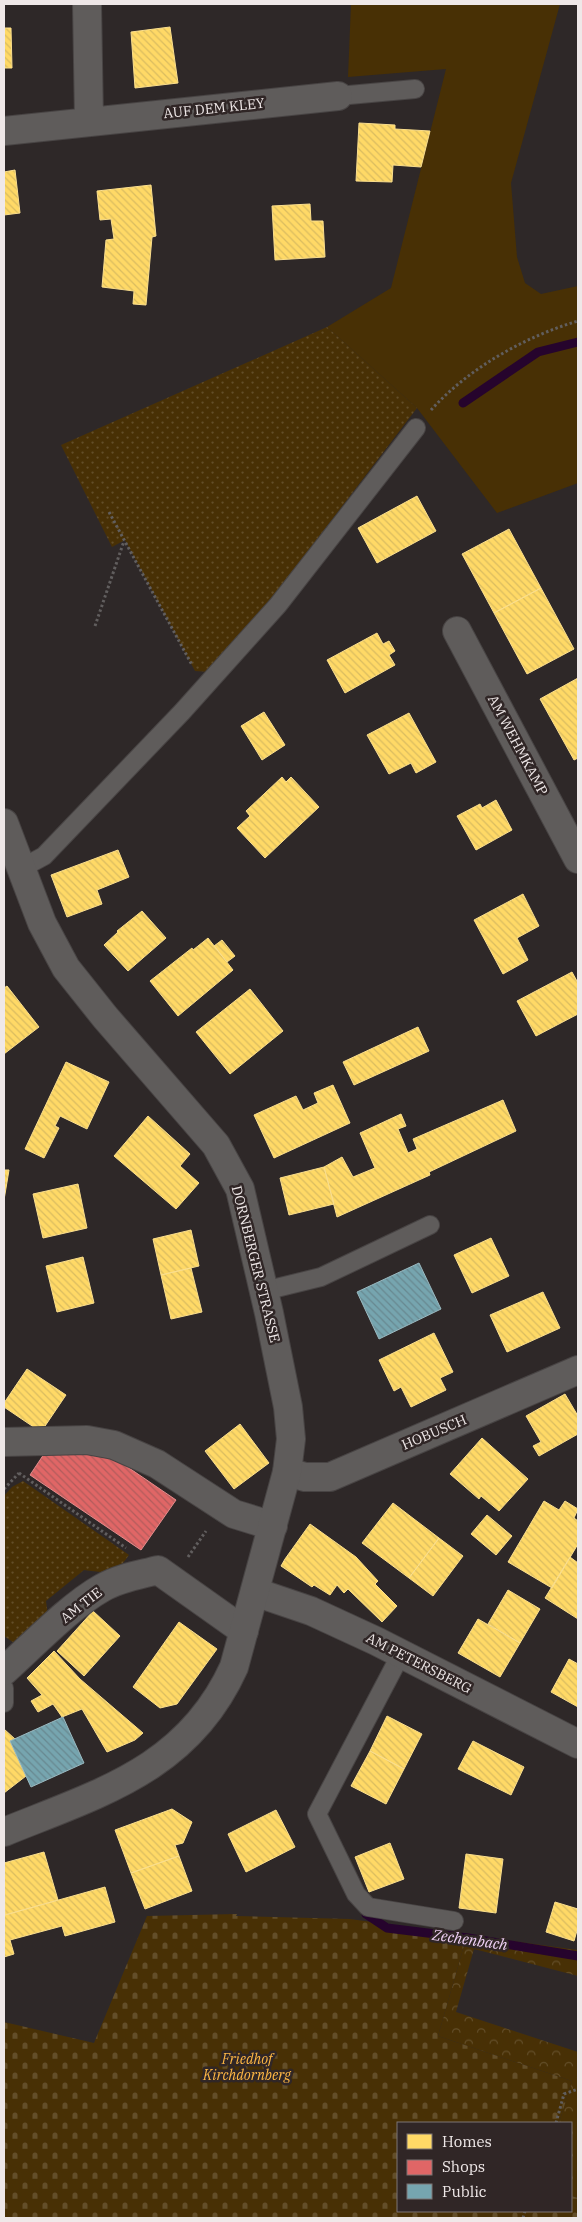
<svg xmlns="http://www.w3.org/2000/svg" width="582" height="2222" font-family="'IBM Plex Serif',serif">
  <defs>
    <pattern id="forest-crowns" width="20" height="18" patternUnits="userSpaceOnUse" patternTransform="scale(1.25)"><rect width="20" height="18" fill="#483005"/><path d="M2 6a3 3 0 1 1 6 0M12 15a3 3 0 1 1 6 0" fill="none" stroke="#634e29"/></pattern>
    <pattern id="cemetery-stones" width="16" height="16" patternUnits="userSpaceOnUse" patternTransform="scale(1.25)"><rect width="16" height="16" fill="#483005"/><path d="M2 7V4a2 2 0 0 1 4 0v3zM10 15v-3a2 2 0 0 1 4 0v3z" fill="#634e29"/></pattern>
    <pattern id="park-dots" width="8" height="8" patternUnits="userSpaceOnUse" patternTransform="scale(1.25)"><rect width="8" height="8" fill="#483005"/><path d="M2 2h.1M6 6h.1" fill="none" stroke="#634e29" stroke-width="1.8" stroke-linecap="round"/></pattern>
    <pattern id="homes-back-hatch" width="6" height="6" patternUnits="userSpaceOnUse" patternTransform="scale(1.25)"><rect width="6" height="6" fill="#ffd966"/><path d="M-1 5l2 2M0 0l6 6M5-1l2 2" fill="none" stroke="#dabc60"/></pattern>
    <pattern id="shops-back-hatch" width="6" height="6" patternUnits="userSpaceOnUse" patternTransform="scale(1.25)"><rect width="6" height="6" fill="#e06666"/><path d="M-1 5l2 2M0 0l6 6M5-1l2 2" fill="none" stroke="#b25c5c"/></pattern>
    <pattern id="public-back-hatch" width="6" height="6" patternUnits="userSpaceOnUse" patternTransform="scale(1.25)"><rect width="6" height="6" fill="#76a5af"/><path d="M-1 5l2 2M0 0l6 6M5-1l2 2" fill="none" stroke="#688890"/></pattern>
  </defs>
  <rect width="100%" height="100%" fill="#2e2828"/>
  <!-- grass -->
  <path fill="#483005" d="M351,4H560L511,183L517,257L525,283L541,294L578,286V483L497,513L417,408L327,327L391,288L446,69L348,77Z"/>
  <!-- forest -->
  <path fill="url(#forest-crowns)" d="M467,1935L578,1950V1976L474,1949L456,2012L578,2052V2198L571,2196V2123H559L572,2081L438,2036Z"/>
  <!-- cemetery -->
  <path fill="url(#cemetery-stones)" d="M237,1914L236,1916L350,1919L467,1935L438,2036L572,2081L559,2123H398V2211H571V2196L578,2198V2218H4V2022L94,2043L147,1916Z"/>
  <!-- park -->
  <path fill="url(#park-dots)" d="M327,327L417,408L263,610L210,672L195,671L125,540L112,547L61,445Z
    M23,1481L129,1555C116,1575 106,1573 84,1570L46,1601L48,1616L14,1643L4,1636V1496L12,1487Z"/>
  <!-- homes -->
  <path fill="url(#homes-back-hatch)" stroke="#fade8d" d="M170,27L178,83L135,88L131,32Z
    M4,28H11L12,68H4Z
    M359,123L395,125V129L430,131L421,167L393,165L392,182L356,181Z
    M15,170L20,213L4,215V172Z
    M151,185L156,236L152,237L146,305L133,304L134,291L102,287L106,240L114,239L111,219L100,220L97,191Z
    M310,204L311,221H323L325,257L275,260L272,206Z
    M417,496L436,531L377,563L358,528Z
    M509,529L541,588L494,613L462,554Z
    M541,588L574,649L527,674L494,613Z
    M377,633L383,644L389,641L395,651L389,655L395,665L345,693L327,660Z
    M578,678V758L574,760L540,699Z
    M264,712L285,745L262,760L241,726Z
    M409,713L436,762L416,773L411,763L389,774L367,735Z
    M282,777L286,782L291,777L319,807L265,858L237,828L250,816L246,811Z
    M496,800L512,830L476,850L457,816L480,804L482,808Z
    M118,850L129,877L97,890L102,904L67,917L51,875Z
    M523,894L539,926L517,938L528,960L503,974L474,920Z
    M142,911L166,938L128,971L104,945L118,932L117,931Z
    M208,938L233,970L178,1016L150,981L192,948L193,950Z
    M222,940L235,956L227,962L214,946Z
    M572,972L578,983V1014L536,1036L517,1001Z
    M7,986L39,1027L4,1054V988Z
    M250,989L283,1031L230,1074L196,1032Z
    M418,1027L429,1051L354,1085L343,1062Z
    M66,1062L109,1082L87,1129L60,1116L55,1126L59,1128L44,1158L25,1149Z
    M333,1085L350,1123L274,1158L254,1115L296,1096L303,1110L318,1103L314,1093Z
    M503,1100L516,1131L429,1172L430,1175L337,1217L324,1167L342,1157L353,1177L375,1168L360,1133L401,1114L406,1126L398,1129L408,1153L417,1149L413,1139Z
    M148,1116L190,1154L180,1166L199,1183L176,1209L114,1156Z
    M324,1167L334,1204L289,1215L280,1178Z
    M4,1170H9L4,1200Z
    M78,1184L87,1228L43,1238L33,1194Z
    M191,1230L199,1266L161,1275L153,1239Z
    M491,1238L509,1276L472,1293L454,1255Z
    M83,1257L94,1303L57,1312L46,1266Z
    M191,1268L202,1312L171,1319L161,1275Z
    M543,1292L560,1328L507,1352L490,1315Z
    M434,1333L453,1372L440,1378L446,1390L411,1407L401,1387L394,1391L379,1360Z
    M27,1369L66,1395L41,1432L4,1407V1403Z
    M565,1394L578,1416V1434L539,1456L533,1446L541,1442L526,1416Z
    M240,1424L269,1463L234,1489L205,1451Z
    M482,1438L528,1479L499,1511L481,1496L479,1499L450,1474Z
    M544,1501L559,1510L565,1501L578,1509L574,1518L578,1521V1544L552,1588L508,1562Z
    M393,1503L439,1538L409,1578L362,1543Z
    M487,1515L512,1536L496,1555L471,1534Z
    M310,1524L356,1557L378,1581L375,1584L397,1606L382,1622L348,1589L344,1593L337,1585L330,1595L314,1585L312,1587L281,1566L285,1559Z
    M439,1538L463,1556L433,1596L409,1578Z
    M570,1557L578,1563V1619L545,1598Z
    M508,1590L540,1609L520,1643L488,1624Z
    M93,1611L120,1636L84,1676L57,1651Z
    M478,1619L520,1643L500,1677L458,1653Z
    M179,1622L217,1649L177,1704L160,1708L133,1687Z
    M54,1651L80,1679L143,1733L135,1740L107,1752L82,1709L62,1717L53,1704L38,1712L31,1701L42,1695L27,1678Z
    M569,1659L578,1664V1707L551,1692Z
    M387,1716L422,1734L404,1769L370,1751Z
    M4,1729L15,1739L10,1741L26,1776L4,1793Z
    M473,1741L524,1767L511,1795L458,1769Z
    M370,1751L404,1769L386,1804L351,1786Z
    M172,1809L192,1822L183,1843L175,1845L179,1856L131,1873L115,1830Z
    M276,1810L295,1847L246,1872L228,1834Z
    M390,1843L404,1879L369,1892L355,1857Z
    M44,1852L58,1900L5,1915L4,1863Z
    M466,1854L503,1859L496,1913L459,1908Z
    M179,1856L192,1891L145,1909L131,1873Z
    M105,1887L115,1922L65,1936L62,1926L10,1940L14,1954L4,1957V1910L5,1915Z
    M555,1902L578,1909V1927L574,1941L546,1932Z"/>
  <!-- shops -->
  <path fill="url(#shops-back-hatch)" stroke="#e48d8d" d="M46,1451L110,1455L176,1500L141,1550L30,1475Z"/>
  <!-- public -->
  <path fill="url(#public-back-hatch)" stroke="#9ab9c0" d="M419,1263L441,1309L379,1339L357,1292Z
    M63,1717L84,1763L31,1787L10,1741Z"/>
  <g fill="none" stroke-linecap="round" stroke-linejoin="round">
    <!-- stream -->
    <path stroke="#26042d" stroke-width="9" d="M463,403L538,352L578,342
      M366,1914L387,1928L468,1938L578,1956"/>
    <defs>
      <path id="service" d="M338,96L415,89
        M20,869L44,856L182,712L278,605L416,428
        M264,1291L321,1277L430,1225
        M401,1654L317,1814L356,1894L368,1907L454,1921
        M4,1688V1703"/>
      <path id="minor" d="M87,4L89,120
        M4,131L338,96
        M457,631L578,859
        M4,1442L87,1440L114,1445L157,1464L234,1514L273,1526
        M287,1472L305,1477H330L578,1370
        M255,1592L311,1611L376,1641L578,1744
        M4,1671C33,1645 70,1606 102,1588C119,1578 139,1575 158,1570L244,1631"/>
      <path id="tertiary" d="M4,823L42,923L66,968L105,1017L216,1145L240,1189L269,1313L288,1407L291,1439L287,1472L234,1667C188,1769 100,1793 4,1832"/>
    </defs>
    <!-- service casing -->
    <use href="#service" stroke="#484444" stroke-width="20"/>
    <!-- minor casing -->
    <use href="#minor" stroke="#484444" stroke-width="30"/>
    <!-- tertiary casing -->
    <use href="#tertiary" stroke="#484444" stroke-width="30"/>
    <!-- path -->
    <path stroke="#615e5e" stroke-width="3" stroke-dasharray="2.5 2.5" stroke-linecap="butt" d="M431,410C469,368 524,337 578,321
      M109,512L192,665
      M95,626L124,541
      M19,1473L126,1548
      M4,1489L19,1473
      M188,1557L206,1531
      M556,2123L564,2094L578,2089
      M523,2218L525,2211"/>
    <!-- service -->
    <use href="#service" stroke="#5f5c5b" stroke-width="18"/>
    <!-- minor -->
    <use href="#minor" stroke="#5f5c5b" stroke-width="28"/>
    <!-- tertiary -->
    <use href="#tertiary" stroke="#5f5c5b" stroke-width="28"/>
  </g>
  <g text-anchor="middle" stroke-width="5" stroke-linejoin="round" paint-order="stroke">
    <!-- street labels -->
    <g font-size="14" fill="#efe8e8" stroke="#302626">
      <text transform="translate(214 108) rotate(-6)" y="5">AUF DEM KLEY</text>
      <text transform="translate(518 745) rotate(62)" y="5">AM WEHMKAMP</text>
      <text transform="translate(256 1264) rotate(76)" y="5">DORNBERGER STRASSE</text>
      <text transform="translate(434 1432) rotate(-23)" y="5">HOBUSCH</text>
      <text transform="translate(81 1605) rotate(-38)" y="5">AM TIE</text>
      <text transform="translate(419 1663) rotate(27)" y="5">AM PETERSBERG</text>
    </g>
    <!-- park labels -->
    <g font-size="14" font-style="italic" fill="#feb744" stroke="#302626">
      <text x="247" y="2064">Friedhof<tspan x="247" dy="16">Kirchdornberg</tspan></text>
    </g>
    <!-- water labels -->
    <g font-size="15" font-style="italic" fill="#f1d2f7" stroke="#302626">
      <text transform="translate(470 1940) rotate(8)" y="5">Zechenbach</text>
    </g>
  </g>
  <!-- border -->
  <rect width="582" height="2222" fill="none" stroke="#efe8e8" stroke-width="10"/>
  <!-- legend -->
  <rect x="397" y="2122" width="175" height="90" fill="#302626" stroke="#7c7474"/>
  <rect x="407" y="2134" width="25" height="15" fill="#ffd966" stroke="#7c7474"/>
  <text x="442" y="2147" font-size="15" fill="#efe8e8">Homes</text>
  <rect x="407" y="2160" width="25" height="15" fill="#e06666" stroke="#7c7474"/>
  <text x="442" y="2172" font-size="15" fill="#efe8e8">Shops</text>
  <rect x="407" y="2184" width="25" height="15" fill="#76a5af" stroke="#7c7474"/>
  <text x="442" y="2197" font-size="15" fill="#efe8e8">Public</text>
</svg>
